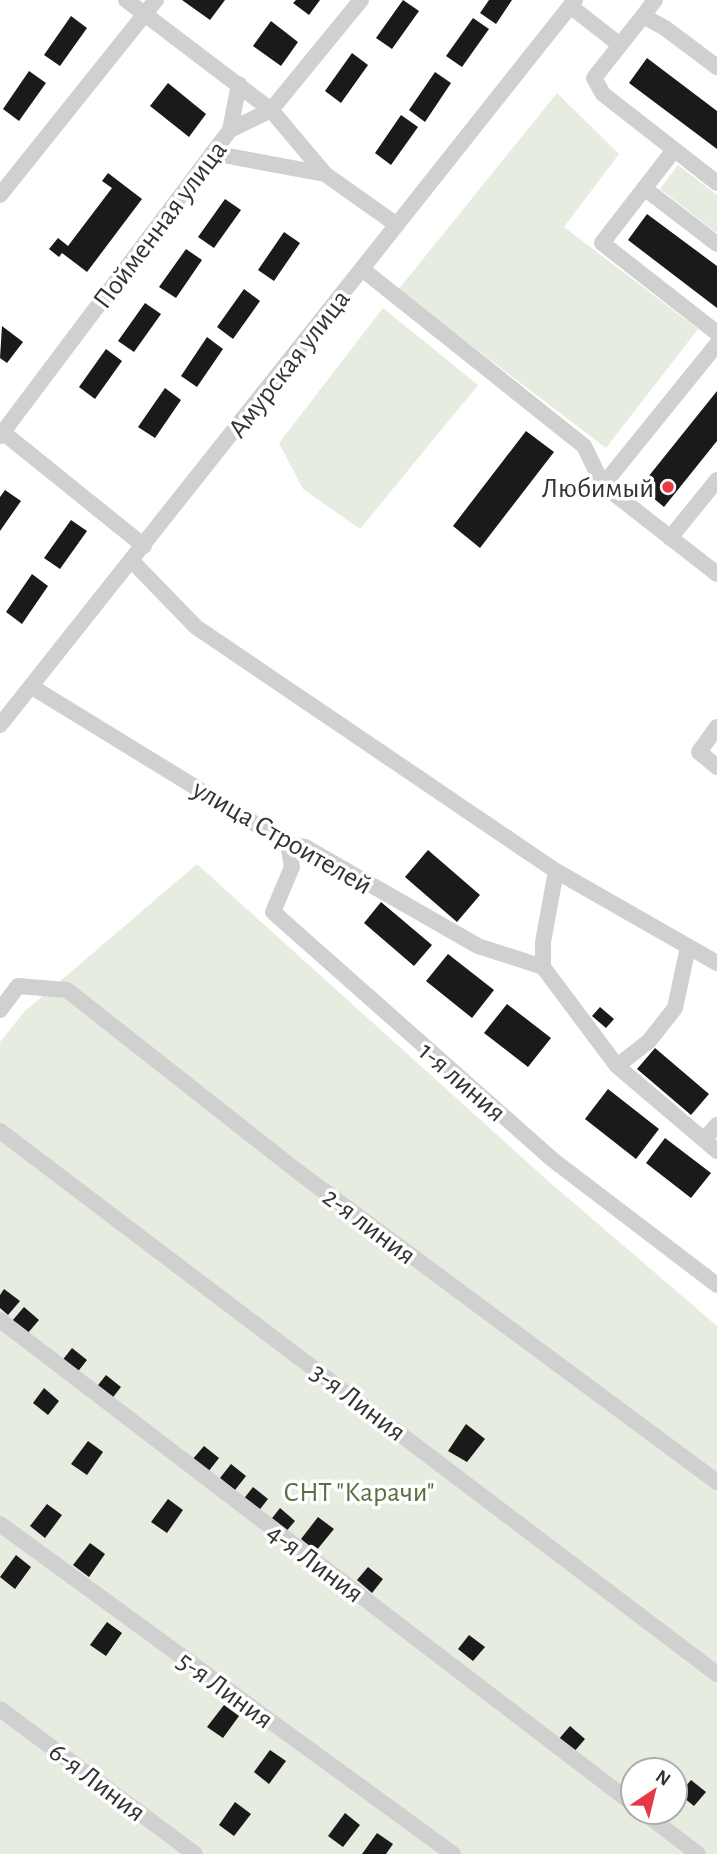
<svg xmlns="http://www.w3.org/2000/svg" width="717" height="1854" font-family="'Alegreya Sans',sans-serif">
  <rect width="100%" height="100%" fill="#fff"/>
  <!-- green -->
  <path fill="#e6ecdf" fill-rule="evenodd" d="M557,93L619,154L564,227L698,329L606,448L398,290Z
    M678,165L717,195V233L660,189Z
    M383,308L478,385L360,529L303,489L279,443Z
    M197,864L547,1180L717,1326V1854H0V1042L24,1012ZM633,1770H675V1812H633Z"/>
  <!-- building -->
  <path fill="#1a1a1a" d="M182,0H225L210,20Z
    M296,0H320L309,15L293,3Z
    M403,0L419,11L392,49L376,38Z
    M489,0H512L496,24L480,13Z
    M71,16L87,28L60,66L44,55Z
    M473,18L489,29L462,67L446,56Z
    M271,21L298,42L281,66L253,46Z
    M352,53L368,65L341,103L325,91Z
    M647,58L717,111V149L629,83Z
    M29,71L46,83L19,121L3,109Z
    M435,72L451,83L425,122L409,110Z
    M168,83L206,114L189,137L150,106Z
    M401,115L418,127L391,165L375,153Z
    M108,173L142,199L87,272L62,253L59,257L49,249L58,238L68,246L112,188L102,181Z
    M225,199L241,210L214,248L198,237Z
    M647,214L717,266V308L628,240Z
    M284,232L300,243L274,281L258,270Z
    M186,249L202,260L176,298L159,287Z
    M244,289L260,301L233,339L217,327Z
    M145,303L161,314L134,352L118,341Z
    M2,326L23,342L7,363L0,358Z
    M207,337L223,349L197,387L181,376Z
    M106,349L122,361L95,399L79,387Z
    M165,388L181,400L155,438L138,427Z
    M717,391V441L664,507L640,487Z
    M526,431L554,452L480,548L453,526Z
    M5,490L21,501L0,531V497Z
    M71,520L87,531L60,569L44,558Z
    M32,574L48,586L22,624L6,612Z
    M428,850L480,895L457,922L405,877Z
    M381,902L432,945L414,966L364,923Z
    M448,954L494,990L472,1018L426,981Z
    M507,1004L551,1038L528,1067L484,1033Z
    M600,1007L614,1019L606,1028L592,1016Z
    M655,1048L709,1094L691,1115L637,1069Z
    M608,1089L659,1129L636,1159L585,1119Z
    M665,1138L711,1173L691,1198L646,1163Z
    M4,1289L20,1301L8,1315L0,1308V1295Z
    M24,1307L39,1320L27,1334L12,1321Z
    M72,1348L87,1360L76,1374L61,1362Z
    M106,1375L121,1387L110,1401L95,1389Z
    M44,1388L59,1401L48,1415L33,1403Z
    M466,1424L485,1439L467,1462L448,1451Z
    M88,1441L103,1452L87,1475L71,1464Z
    M204,1446L219,1458L208,1472L192,1460Z
    M231,1464L246,1476L235,1490L220,1478Z
    M253,1487L268,1499L257,1513L242,1501Z
    M168,1499L183,1510L167,1533L151,1522Z
    M47,1504L62,1515L45,1538L30,1526Z
    M280,1508L295,1521L284,1534L269,1522Z
    M318,1517L334,1529L316,1551L301,1539Z
    M90,1543L105,1554L89,1577L73,1565Z
    M16,1555L31,1567L15,1589L0,1577Z
    M368,1567L383,1579L372,1593L357,1580Z
    M107,1622L122,1633L106,1656L90,1645Z
    M469,1635L485,1647L473,1661L458,1649Z
    M224,1705L239,1716L223,1738L207,1727Z
    M570,1726L585,1739L573,1753L558,1740Z
    M270,1750L286,1761L269,1784L254,1772Z
    M691,1780L706,1792L694,1806L679,1794Z
    M235,1802L251,1814L234,1836L219,1825Z
    M345,1813L360,1825L343,1847L328,1836Z
    M377,1833L393,1844L386,1854H362Z"/>
  <g fill="none" stroke-linecap="round" stroke-linejoin="round">
    <!-- minor -->
    <path stroke="#d0d0d0" stroke-width="16" d="M126,0L271,110L325,174L397,225
      M570,6L620,45
      M643,16L655,0
      M717,67L665,28L643,16L594,78L603,94L717,183
      M230,130L239,84
      M674,150L602,243L717,333
      M212,153L325,174
      M644,188L717,244
      M0,195L156,0
      M362,269L584,446L603,485L717,574
      M0,430L144,546
      M0,436L230,130L271,110L361,0
      M603,485L717,344
      M670,538L717,480
      M132,561L196,627L556,871L717,963
      M32,687L288,844L305,847L478,946L543,967
      M0,725L575,0
      M717,727L699,752L717,767
      M288,844L292,867L273,912L553,1160L717,1285
      M556,871L543,942V967L617,1066L717,1151
      M0,1010L18,986L67,990L297,1171L717,1482
      M617,1066L649,1041L675,1008L688,947
      M0,1131L717,1674
      M704,1140L717,1125
      M0,1320L633,1804
      M0,1524L453,1854
      M0,1709L195,1854
      M643,1812L698,1854"/>
  </g>
  <!-- markers -->
  <circle fill="#e63946" stroke="#fff" stroke-width="2.5" cx="668" cy="487" r="7"/>
  <g text-anchor="middle" stroke-width="7" stroke-linejoin="round" paint-order="stroke">
    <!-- street labels -->
    <g font-size="28" fill="#333" stroke="#fff">
      <text transform="translate(159 224) rotate(-53)" y="10">Пойменная улица</text>
      <text transform="translate(288 363) rotate(-52)" y="10">Амурская улица</text>
      <text transform="translate(283 836) rotate(30)" y="10">улица Строителей</text>
      <text transform="translate(463 1081) rotate(41)" y="10">1-я линия</text>
      <text transform="translate(370 1225) rotate(37)" y="10">2-я линия</text>
      <text transform="translate(359 1401) rotate(37)" y="10">3-я Линия</text>
      <text transform="translate(316 1562) rotate(37)" y="10">4-я Линия</text>
      <text transform="translate(226 1689) rotate(36)" y="10">5-я Линия</text>
      <text transform="translate(98 1781) rotate(37)" y="10">6-я Линия</text>
    </g>
    <!-- poi labels -->
    <g font-size="28" fill="#333" stroke="#fff" text-anchor="end">
      <text x="654" y="497">Любимый</text>
    </g>
    <!-- park labels -->
    <g font-size="28" fill="#56703f" stroke="#fff">
      <text x="359" y="1501">СНТ "Карачи"</text>
    </g>
  </g>
  <!-- north arrow -->
  <g transform="translate(654 1791) rotate(35)"><circle r="33" fill="#ffffff" stroke="#adadad" stroke-width="2"/>
  <path d="M0-5L12 26L0 18L-12 26Z" fill="#e63946"/>
  <text y="-10" font-size="19" font-weight="bold" text-anchor="middle" fill="#333333">N</text>
  </g>
</svg>
